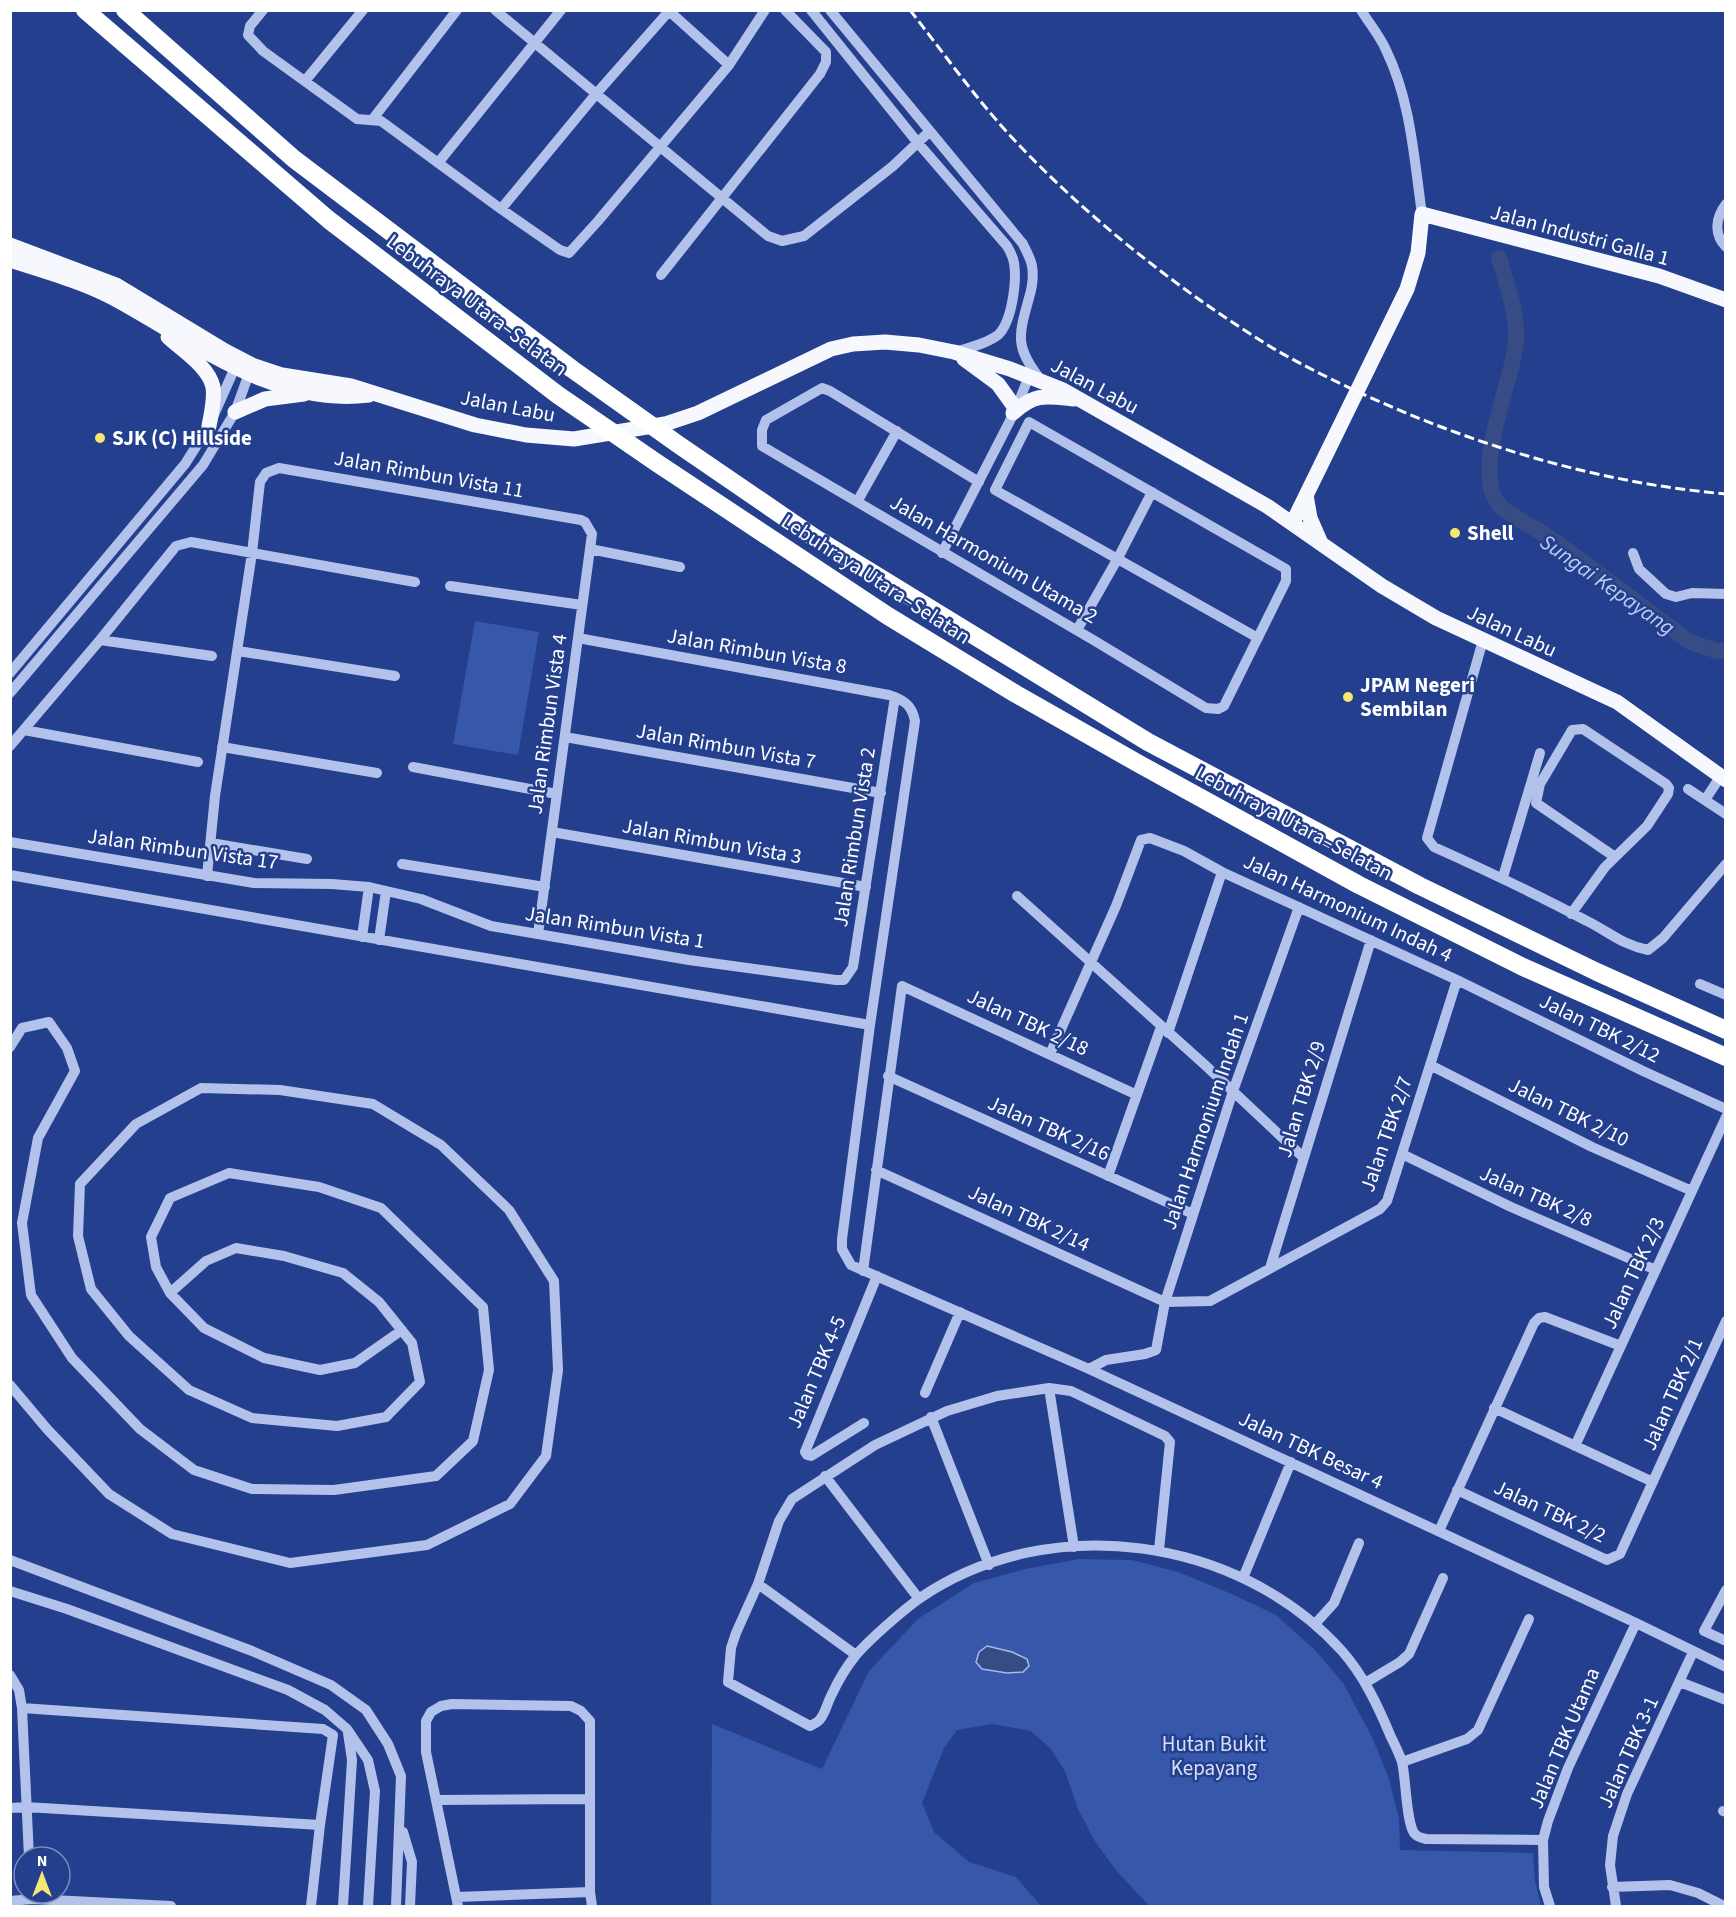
<svg xmlns="http://www.w3.org/2000/svg" width="1736" height="1917" font-family="'Source Sans 3',sans-serif">
  <rect width="100%" height="100%" fill="#233f8d"/>
  <!-- green -->
  <path fill="#3757aa" d="M475,621L539,632L518,755L453,744Z
    M1079,1559L1132,1560L1178,1572L1232,1594L1276,1615L1315,1650L1343,1683L1372,1737L1388,1776L1399,1818L1400,1850L1533,1853L1535,1881L1541,1906H1149L1115,1869L1094,1840L1078,1809L1065,1771L1050,1748L1031,1731L992,1724L957,1730L944,1748L922,1803L934,1832L969,1862L1016,1877L1041,1906H711L712,1724L822,1769L869,1671L919,1618L974,1583L1025,1569Z"/>
  <!-- water -->
  <path fill="#374b84" stroke="#a6baec" stroke-width="1.5" d="M987,1646L1012,1652L1027,1659L1029,1666L1023,1672L1007,1673L982,1669L976,1662L979,1652Z"/>
  <g fill="none" stroke-linecap="round" stroke-linejoin="round">
    <!-- river -->
    <path stroke="#374b84" stroke-width="16" d="M1499,258C1507,286 1518,313 1516,343C1512,384 1470,471 1500,506C1508,515 1539,530 1550,538C1597,572 1643,607 1690,642L1717,651H1726"/>
    <!-- minor -->
    <path stroke="#b2c2eb" stroke-width="10" d="M263,10L250,26L248,35L263,51L357,119L381,121L501,209L560,250L569,253L598,221L729,65L765,10
      M495,10L768,236L782,241L804,236L893,166L930,131
      M668,10L729,65
      M811,10L918,143L1007,246C1010,251 1013,257 1014,263C1017,281 1012,322 998,335C986,344 968,348 954,352
      M830,10L1023,244C1026,251 1031,259 1032,266C1034,277 1032,288 1029,298C1018,337 1015,347 1041,380
      M1361,10C1369,23 1380,36 1386,50C1411,101 1414,159 1422,214
      M305,81L363,10
      M372,120L457,10
      M438,163L561,10
      M1726,204C1716,217 1713,234 1726,247
      M501,209L596,94L670,10
      M661,275L820,74L826,62V52L785,10
      M979,482L830,391L822,388L766,420L762,430V446L796,466L1095,641L1206,708L1218,709L1224,706L1286,581V569L1029,422L995,490L1258,638
      M857,502L897,431
      M590,549L680,567
      M942,553L1016,409L1029,376
      M1633,553L1639,569L1666,594L1676,597L1692,593L1726,594
      M450,586L582,605
      M1077,630L1118,558L1152,492
      M578,638L889,695C904,700 912,705 915,721L870,1025
      M100,640L212,656
      M1483,640L1427,838L1434,847C1485,870 1536,894 1585,920C1608,931 1622,945 1648,950L1663,938L1726,864
      M238,651L395,676
      M10,673L185,464L209,426L237,363
      M10,693L203,465L235,412L251,368
      M24,730L198,762
      M565,737L881,793
      M10,746L100,640L176,546L191,542L415,582
      M222,747L377,773
      M413,767L557,794
      M1688,789L1726,814
      M1705,800L1720,777
      M552,832L866,887
      M10,842L254,883L332,884L369,887L421,899L491,926L689,960L836,980H844L853,967L895,697
      M211,843L307,859
      M402,864L545,887
      M10,875L870,1025L842,1239V1249L851,1265L1089,1369L1636,1623L1726,1667
      M207,876L215,796L252,553L260,482L266,473L279,468L581,520L585,522L592,534L538,934
      M1503,877L1540,753
      M1017,896L1205,1065L1304,1158
      M1571,914L1605,867L1647,826L1668,794L1669,788L1666,784L1583,729L1572,730L1540,784L1536,803L1615,857
      M362,937L369,887
      M379,940L386,891
      M1700,984L1726,995
      M1168,1033L1222,872
      M10,1047L22,1028L49,1022L67,1048L75,1071L38,1138L22,1223L31,1295L72,1358L140,1429L194,1470L252,1489L334,1490L436,1476L473,1441L489,1370L483,1307L381,1208L319,1187L229,1173L170,1198L151,1237L156,1267L170,1293L204,1328L264,1358L320,1370L355,1363L402,1330
      M1050,1054L1116,906L1141,840L1150,838L1184,851L1222,872L1457,980L1643,1071L1726,1109
      M1430,1065L1592,1147L1692,1191
      M888,1076L1193,1214
      M1402,1154L1511,1207L1656,1270
      M876,1170L1165,1302L1210,1301L1380,1209L1387,1201L1457,980
      M1108,1176L1161,1027
      M1270,1268L1371,940
      M863,1271L902,986L1137,1095
      M1089,1369L1106,1360L1145,1354L1156,1350L1165,1302L1233,1091L1299,907
      M10,1385L47,1429L109,1494L172,1534L290,1563L427,1545L510,1504L546,1456L558,1370L554,1281L509,1210L441,1145L373,1104L280,1090L201,1088L136,1124L80,1184L78,1236L91,1289L129,1336L189,1390L252,1418L337,1426L386,1417L420,1382L412,1343L379,1302L343,1273L284,1256L236,1248L206,1261L170,1293
      M1049,1388L1074,1547
      M925,1393L960,1312
      M1494,1408L1653,1482
      M931,1417L989,1565
      M864,1423L811,1456L807,1455L805,1452L877,1276
      M1575,1446L1726,1117
      M825,1476L919,1599
      M1457,1490L1607,1560L1620,1554L1726,1321
      M1439,1531L1534,1323L1539,1318L1545,1317L1621,1346
      M1159,1550L1170,1442L1165,1436L1071,1391L1049,1388L997,1396L947,1411L875,1445L792,1499L779,1521L758,1584L736,1633L731,1648L728,1682L810,1726C814,1724 819,1722 821,1718C826,1711 828,1701 832,1694C838,1681 847,1666 856,1655C870,1639 902,1611 920,1598C1049,1510 1238,1536 1342,1651C1364,1676 1378,1706 1391,1737C1395,1745 1399,1753 1402,1762C1406,1778 1406,1821 1414,1833C1417,1837 1421,1838 1426,1839L1543,1840
      M10,1560L252,1651L331,1685L366,1710L388,1744L401,1776L396,1906
      M1243,1578L1291,1462
      M758,1584L856,1655
      M1726,1590L1704,1631L1726,1641
      M10,1591L67,1609L288,1690L325,1710L347,1729L368,1760L375,1791L368,1906
      M1315,1624L1334,1603L1359,1543
      M10,1675L19,1690L22,1708L29,1857
      M1680,1682L1726,1700
      M1365,1683L1400,1662L1409,1654L1443,1578
      M22,1708L323,1729L333,1735L320,1825L311,1906
      M1402,1762L1467,1739L1478,1730L1529,1619
      M436,1800L590,1799
      M10,1808L26,1807L320,1825
      M1723,1811L1726,1812
      M403,1832L412,1862L410,1906
      M1612,1887L1670,1885L1698,1893L1724,1906
      M457,1897L590,1892
      M10,1901L32,1899L171,1906
      M343,1906L352,1760L348,1733
      M458,1906L426,1752V1721L431,1712L441,1706L452,1704L571,1706L581,1711L590,1721V1892L592,1906
      M1550,1906L1544,1887L1543,1840L1548,1821L1568,1768L1636,1623
      M1616,1906L1610,1865L1613,1836L1627,1794L1693,1652"/>
    <!-- major -->
    <path stroke="#f6f8fe" stroke-width="15" d="M10,245L116,285L225,351L252,365L282,375L351,386L475,425L526,435L574,439L665,424L698,413L831,349L853,344L885,342L919,345L954,352L1010,369L1063,390L1267,506L1382,586L1436,618L1617,702L1726,780
      M10,260C44,271 83,282 113,298C193,341 273,407 369,395
      M168,337C182,350 209,367 213,387C215,400 211,414 209,426
      M964,359L998,384L1016,409
      M235,412L265,399L304,394
      M1013,413C1035,393 1046,396 1074,399
      M1306,495L1310,518L1320,541
      M1293,522L1407,289L1418,253L1422,214L1659,276L1726,300"/>
    <!-- highway -->
    <path stroke="#fff" stroke-width="18" d="M85,10L329,220L558,395L657,463L888,616L1016,694L1141,765L1359,885L1523,967L1726,1057
      M125,10L294,159L572,369L679,445L815,538L1148,742L1420,886L1597,972L1726,1030"/>
    <!-- rail -->
    <path stroke="#fff" stroke-width="3" stroke-dasharray="10 4.5" stroke-linecap="butt" d="M910,10C945,55 979,103 1018,144C1078,207 1146,263 1217,312C1241,328 1266,345 1292,359C1425,430 1575,481 1726,494"/>
  </g>
  <!-- markers -->
  <g fill="#f6e775" stroke="#233f8d" stroke-width="2">
    <circle cx="100" cy="438" r="6"/>
    <circle cx="1455" cy="533" r="6"/>
    <circle cx="1348" cy="697" r="6"/>
  </g>
  <g text-anchor="middle" stroke-width="5" stroke-linejoin="round" paint-order="stroke">
    <!-- street labels -->
    <g font-size="21" fill="#fff" stroke="#233f8d">
      <text transform="translate(1580 235) rotate(15)" y="7">Jalan Industri Galla 1</text>
      <text transform="translate(477 305) rotate(37)" y="7">Lebuhraya Utara–Selatan</text>
      <text transform="translate(1095 386) rotate(28)" y="7">Jalan Labu</text>
      <text transform="translate(508 406) rotate(11)" y="7">Jalan Labu</text>
      <text transform="translate(429 474) rotate(10)" y="7">Jalan Rimbun Vista 11</text>
      <text transform="translate(994 559) rotate(30)" y="7">Jalan Harmonium Utama 2</text>
      <text transform="translate(876 579) rotate(33)" y="7">Lebuhraya Utara–Selatan</text>
      <text transform="translate(1512 631) rotate(25)" y="7">Jalan Labu</text>
      <text transform="translate(757 651) rotate(10)" y="7">Jalan Rimbun Vista 8</text>
      <text transform="translate(547 724) rotate(-82)" y="7">Jalan Rimbun Vista 4</text>
      <text transform="translate(726 746) rotate(10)" y="7">Jalan Rimbun Vista 7</text>
      <text transform="translate(1294 823) rotate(28)" y="7">Lebuhraya Utara–Selatan</text>
      <text transform="translate(854 837) rotate(-81)" y="7">Jalan Rimbun Vista 2</text>
      <text transform="translate(712 841) rotate(10)" y="7">Jalan Rimbun Vista 3</text>
      <text transform="translate(183 849) rotate(8)" y="7">Jalan Rimbun Vista 17</text>
      <text transform="translate(1348 908) rotate(25)" y="7">Jalan Harmonium Indah 4</text>
      <text transform="translate(615 927) rotate(9)" y="7">Jalan Rimbun Vista 1</text>
      <text transform="translate(1028 1022) rotate(25)" y="7">Jalan TBK 2/18</text>
      <text transform="translate(1600 1028) rotate(26)" y="7">Jalan TBK 2/12</text>
      <text transform="translate(1301 1099) rotate(-73)" y="7">Jalan TBK 2/9</text>
      <text transform="translate(1569 1112) rotate(26)" y="7">Jalan TBK 2/10</text>
      <text transform="translate(1205 1121) rotate(-71)" y="7">Jalan Harmonium Indah 1</text>
      <text transform="translate(1049 1128) rotate(24)" y="7">Jalan TBK 2/16</text>
      <text transform="translate(1386 1134) rotate(-71)" y="7">Jalan TBK 2/7</text>
      <text transform="translate(1536 1196) rotate(24)" y="7">Jalan TBK 2/8</text>
      <text transform="translate(1029 1218) rotate(25)" y="7">Jalan TBK 2/14</text>
      <text transform="translate(1633 1273) rotate(-65)" y="7">Jalan TBK 2/3</text>
      <text transform="translate(816 1372) rotate(-67)" y="7">Jalan TBK 4-5</text>
      <text transform="translate(1672 1394) rotate(-66)" y="7">Jalan TBK 2/1</text>
      <text transform="translate(1311 1450) rotate(25)" y="7">Jalan TBK Besar 4</text>
      <text transform="translate(1550 1511) rotate(25)" y="7">Jalan TBK 2/2</text>
      <text transform="translate(1564 1738) rotate(-67)" y="7">Jalan TBK Utama</text>
      <text transform="translate(1628 1752) rotate(-66)" y="7">Jalan TBK 3-1</text>
    </g>
    <!-- poi labels -->
    <g font-size="21" font-weight="bold" fill="#fff" stroke="#233f8d" text-anchor="start">
      <text x="112" y="445">SJK (C) Hillside</text>
      <text x="1467" y="540">Shell</text>
      <text x="1360" y="692">JPAM Negeri<tspan x="1360" dy="24">Sembilan</tspan></text>
    </g>
    <!-- park labels -->
    <g font-size="21" fill="#d7e0f8" stroke="#233f8d">
      <text x="1214" y="1751">Hutan Bukit<tspan x="1214" dy="24">Kepayang</tspan></text>
    </g>
    <!-- water labels -->
    <g font-size="22" font-style="italic" fill="#becdf2" stroke="#233f8d">
      <text transform="translate(1608 584) rotate(35)" y="8">Sungai Kepayang</text>
    </g>
  </g>
  <!-- border -->
  <rect width="1736" height="1917" fill="none" stroke="#ffffff" stroke-width="24"/>
  <!-- north arrow -->
  <g transform="translate(42 1875)"><circle r="28" fill="#233f8d" stroke="#7b8cbb" stroke-width="1.5"/>
  <path d="M0-4.5L10 22L0 15L-10 22Z" fill="#f6e775"/>
  <text y="-9" font-size="16" font-weight="bold" text-anchor="middle" fill="#ffffff">N</text>
  </g>
</svg>
